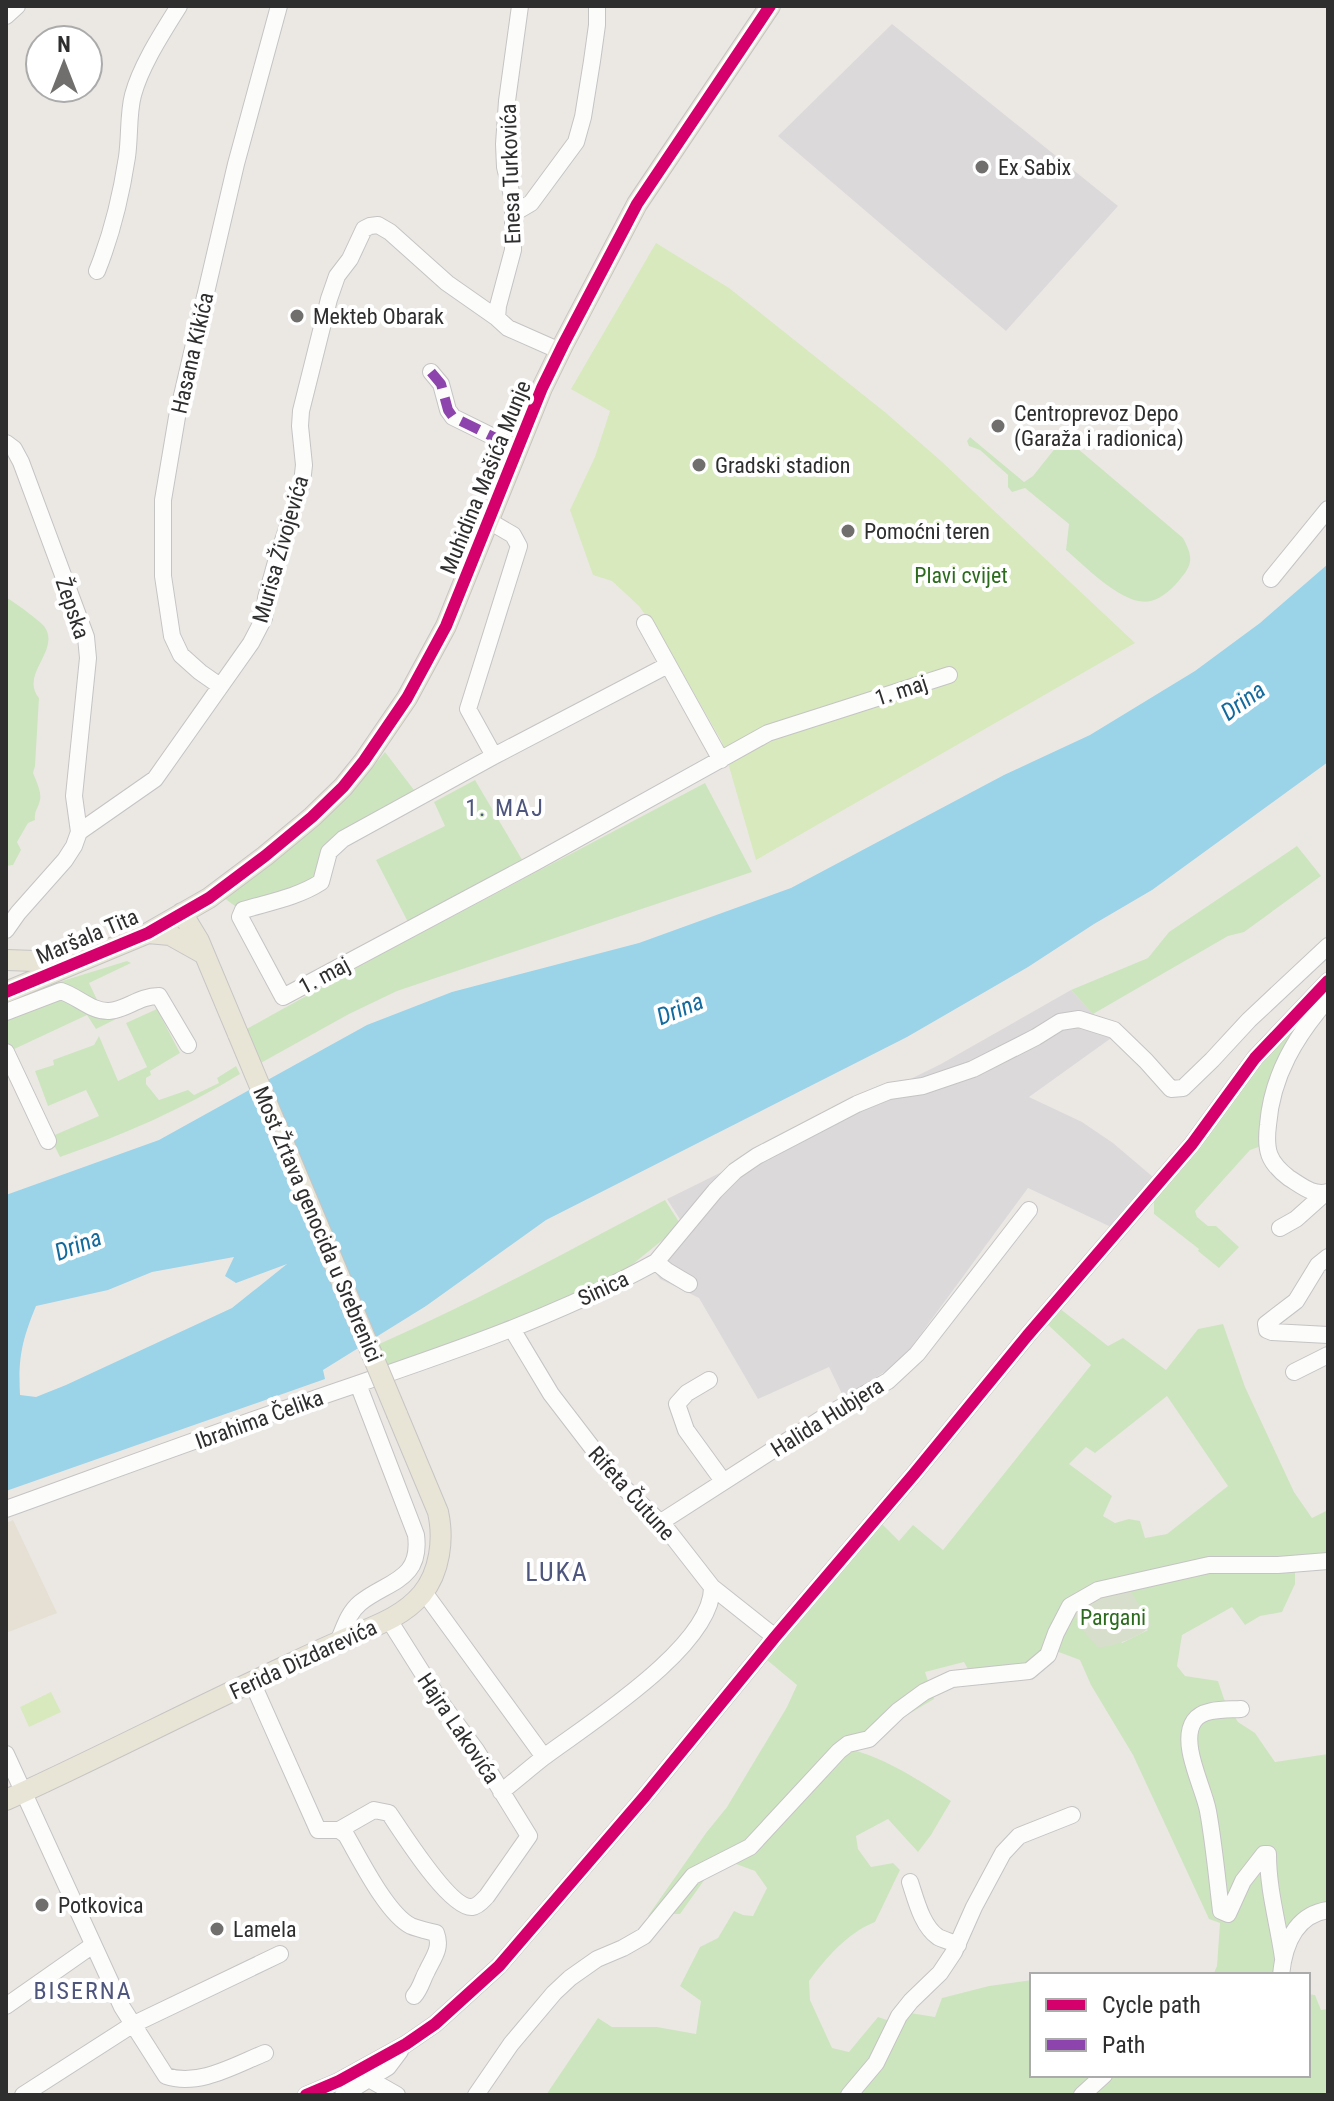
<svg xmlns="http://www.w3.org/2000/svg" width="1334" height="2101" font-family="'Roboto Condensed',sans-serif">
  <rect width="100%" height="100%" fill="#ebe8e4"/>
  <!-- industrial -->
  <path fill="#dcd9db" d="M892,24L1118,206L1006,331L778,136Z
    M1071,990L1114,1036L1029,1097L1082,1122L1113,1143L1153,1177L1111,1227L1028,1188L901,1361L844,1398L829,1367L758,1399L699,1298L660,1279L647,1260L683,1224L667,1199L941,1064Z"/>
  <!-- education -->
  <path fill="#e5e0d3" d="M13,1520L57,1613L6,1633V1523Z"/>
  <!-- green -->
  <path fill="#cde5bf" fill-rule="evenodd" d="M970,437L1024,482L1033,476L1064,437L1183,538C1192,555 1194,563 1181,578C1174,587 1163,598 1151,601C1125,608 1085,566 1066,550L1069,524L1025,488L1012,492L1008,487V475L980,450L969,446L967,441Z
    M7,598C14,602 39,620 44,626C62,650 19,674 39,698L35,766L33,773C36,780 42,793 40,800C38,809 34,811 35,820L28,823L17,842L21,850L13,865L6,866Z
    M385,752L417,794L337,838L315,877L307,885L249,904L235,906L224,898L324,817L358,785Z
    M475,780L524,863L410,926L376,860L445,826L434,802Z
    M705,783L752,872L397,991L349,1014L259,1064L243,1031L389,950Z
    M1297,846L1321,876L1244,932L1228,936L1093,1014L1071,990L1148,958L1169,932Z
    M127,961L131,963L89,983L101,1008L61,987L6,1007V1001L59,982Z
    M60,996L116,1019L96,1029L87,1015L10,1051L6,1042V1019Z
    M1310,1005L1284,1076L1270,1143L1250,1150L1195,1211L1197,1217L1208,1226H1216L1239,1247L1219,1268L1198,1251L1199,1249L1154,1214V1201L1251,1075Z
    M157,1009L180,1053L150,1071L151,1075L146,1078V1084L159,1100L188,1090L194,1095L219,1083L217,1078L236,1066L240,1074C183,1109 123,1135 60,1157L50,1137L99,1116L86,1090L48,1106L35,1071L54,1065L53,1060L94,1045L99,1036L118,1081L147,1067L126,1023Z
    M665,1200L681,1225L612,1281L512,1323L386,1368L377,1345C475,1302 570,1250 665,1200Z
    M1059,1308L1108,1346L1123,1338L1166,1370L1198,1329L1223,1324L1245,1387L1294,1492L1312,1518L1328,1510V1545L1325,1557L1295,1568V1584L1282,1612L1260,1616L1245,1625L1232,1607L1182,1635L1177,1666L1185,1676L1218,1681L1224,1699L1238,1722L1255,1733L1275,1762L1328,1754V1906L1293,1923L1275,1935L1278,1975H1213L1217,1966L1220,1923L1209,1919L1133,1755L1091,1685L1080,1660L1056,1651L1031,1675L1007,1682L976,1684L964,1662L925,1672L934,1699L850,1749C887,1759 919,1780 951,1801L931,1835L918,1852L888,1819L856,1836L858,1849L871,1867L893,1863L900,1870L875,1922C847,1933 826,1958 809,1981L810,2000L832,2048L849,2052L878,2017L890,2021L898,2011L935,2017L942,1998L989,1986L1032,1980V2075H1308V1994L1315,1995L1321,2010L1328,2009V2095H546L598,2018L612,2027H657L696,2034L701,2001L680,1986L700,1947L718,1938L734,1911L743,1915L753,1916L767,1888L755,1871L720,1858L680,1914H671L662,1926L648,1916L706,1833L727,1807L787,1707L797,1685L767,1660L880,1522L899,1541L913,1525L943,1550L1091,1365L1046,1323ZM1167,1396L1228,1486L1167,1534L1145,1538L1140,1521L1129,1519L1115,1523L1103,1516L1112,1496L1069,1464L1086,1447L1095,1453ZM1096,1596L1148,1630L1122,1643Z"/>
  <!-- cemetery -->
  <path fill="#d7dfcc" d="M1128,1587L1151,1625C1145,1635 1111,1648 1098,1647C1088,1636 1076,1626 1075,1611L1096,1596Z"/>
  <!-- pitch -->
  <path fill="#d7e9bd" d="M656,243L729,288L886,413L941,461L1135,643L756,860L722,742L666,644L639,606L612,581L593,575L570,510L595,457L610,411L571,389Z
    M51,1692L61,1712L29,1727L20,1707Z"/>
  <!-- water -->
  <path fill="#9bd3e9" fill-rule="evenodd" d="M1328,564V762L1152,890L1094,924L1028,967L907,1037L546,1220L426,1306L323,1370L325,1379L6,1491V1195L159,1140L367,1025L452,992L639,943L791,888L1004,775L1090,735L1195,671L1260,623ZM234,1257L225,1276L236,1283L287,1264L232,1308L66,1385L36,1397L20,1395C18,1358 22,1340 36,1306L108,1290L152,1272Z"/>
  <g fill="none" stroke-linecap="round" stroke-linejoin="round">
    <defs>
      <path id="minor" d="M520,6L507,101L504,144L505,167L513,200V250L498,306L497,318L508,328L560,351
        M6,16L17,6
        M514,213L531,203L576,142L583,117L592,61L597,25V6
        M97,271C112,234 121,196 127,157C130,136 128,114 133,95C141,65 163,32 179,6
        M431,372L441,384L448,410L453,417L518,449
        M6,443L14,449L21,462L86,637L88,658L74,796L79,832L74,846L65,860L18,913L6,930
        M489,521L513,535L519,546L468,709L494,756
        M1271,579L1328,509
        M645,623L721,760
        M668,665L494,756L343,839L329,852L321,882C298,897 270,902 243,910L240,917L283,997L534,863L768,733L949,675
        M220,686L200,672L181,655L172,636L163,576V500L177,417L236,164L279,6
        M79,832L155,779L251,643L264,618L266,598L276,562L302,483L304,465L300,426L301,411L329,299L337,276L350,259L364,229L370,226L378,225L390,232L447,283L497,318
        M1328,999C1296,1036 1272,1075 1268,1125C1265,1150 1268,1162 1289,1178C1302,1186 1313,1196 1328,1192
        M6,1012L61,991C77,996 92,1012 109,1011C127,1010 138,996 159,996L188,1045
        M6,1052L48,1141
        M1280,1228L1296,1219L1324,1194
        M1328,1257L1318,1265L1296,1301L1266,1324L1267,1330L1272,1332L1328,1335
        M656,1262L715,1191L735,1171L757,1156L857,1104L889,1091L923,1086L973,1069L1036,1037L1060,1022L1079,1019L1114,1030L1146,1061L1171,1089L1183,1088L1212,1060L1249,1020L1328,946
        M512,1329L551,1394L620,1484L666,1528L712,1587L775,1637
        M1294,1372L1328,1355
        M709,1380L687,1393L677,1404L686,1430L723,1481
        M6,1509C106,1473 205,1436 305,1402C424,1361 545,1323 656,1262L667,1271L689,1284
        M661,1522L829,1414L888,1381L917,1354L1029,1210
        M424,1592L544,1757
        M338,1642C344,1628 348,1613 360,1603C387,1581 422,1581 416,1535L358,1384
        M252,1682L318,1830H339L346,1835C360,1859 387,1914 411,1926C418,1929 428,1931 436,1933C442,1948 433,1958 427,1971C422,1980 421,1988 414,1996
        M1241,1709C1226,1710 1203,1708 1194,1721C1179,1743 1204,1788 1208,1811C1214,1844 1217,1878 1221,1911L1228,1914L1243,1881L1264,1854H1268C1268,1890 1278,1923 1283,1958
        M6,1754L122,2007L166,2076C199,2087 235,2065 265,2053
        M501,1792C516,1780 530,1768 544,1757C588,1724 713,1646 712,1587
        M339,1830L374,1810L389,1813C402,1832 450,1909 472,1907C479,1906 483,1900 487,1896L529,1836L476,1750L442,1704L389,1620
        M910,1882C916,1900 922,1926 938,1937C944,1940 952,1942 958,1945
        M1281,1975C1284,1945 1295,1915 1328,1910
        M6,2006L93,1945
        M369,2079L397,2095
        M23,2095L132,2025L280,1954
        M306,2095L339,2081L406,2044L435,2024L499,1966L645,1796L775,1637L914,1474L1027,1336L1192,1144L1255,1058L1328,981
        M343,2095L388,2067L400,2051
        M476,2095L511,2044L554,1993L570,1978L597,1959L623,1948L644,1936L693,1876L750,1847L839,1751L848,1744L869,1739L898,1711L924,1692L952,1679L1029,1671L1048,1655L1056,1633L1070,1606L1098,1590L1209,1565H1278L1328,1561
        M849,2095L876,2063L899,2016L911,2001L940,1973L954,1952L974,1907L1003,1853L1019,1836L1072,1815
        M1082,2095L1104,2075"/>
      <path id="major" d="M182,913L199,941L238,1034
        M148,933L170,935L204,954
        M6,960L36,961L72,958
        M6,992L148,933L209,898L265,856L312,817L343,787L364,761L407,698L446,626L542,388L563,345L637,204L770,6
        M6,1800C90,1762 171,1720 254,1681C282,1668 310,1654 338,1642C368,1628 400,1620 422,1594C440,1572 444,1539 438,1512L397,1414"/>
    </defs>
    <!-- minor casing -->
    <use href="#minor" stroke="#c5c4c4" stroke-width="18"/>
    <!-- major casing -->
    <use href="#major" stroke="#c6c5c4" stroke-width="22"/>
    <!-- minor -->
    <use href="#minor" stroke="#fcfcfb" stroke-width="16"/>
    <!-- major -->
    <use href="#major" stroke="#e8e4d6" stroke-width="20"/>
    <defs>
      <path id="major-bridge" d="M238,1034L397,1414"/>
    </defs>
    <!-- major-bridge casing -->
    <use href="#major-bridge" stroke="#c6c5c4" stroke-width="22" stroke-linecap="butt"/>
    <!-- major-bridge -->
    <use href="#major-bridge" stroke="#e8e4d6" stroke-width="20"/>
    <!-- quiet -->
    <path stroke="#8e44ad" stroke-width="10" stroke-dasharray="20 10" stroke-linecap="butt" d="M431,372L441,384L448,410L453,417L518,449"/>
    <defs>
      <path id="cycleway" d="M6,992L148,933L209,898L265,856L312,817L343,787L364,761L407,698L446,626L542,388L563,345L637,204L770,6
        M306,2095L339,2081L406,2044L435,2024L499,1966L645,1796L775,1637L914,1474L1027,1336L1192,1144L1255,1058L1328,981"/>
    </defs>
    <!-- cycleway casing -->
    <use href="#cycleway" stroke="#fff" stroke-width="17"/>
    <!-- cycleway -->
    <use href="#cycleway" stroke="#d6006c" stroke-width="12"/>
  </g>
  <!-- markers -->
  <g fill="#706f6e" stroke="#fff" stroke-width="3">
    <circle cx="982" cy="167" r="8"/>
    <circle cx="297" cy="316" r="8"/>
    <circle cx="998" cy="426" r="8"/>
    <circle cx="699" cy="465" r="8"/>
    <circle cx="848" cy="531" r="8"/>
    <circle cx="42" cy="1905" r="8"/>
    <circle cx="217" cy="1929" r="8"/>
  </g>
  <g text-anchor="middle" stroke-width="8" stroke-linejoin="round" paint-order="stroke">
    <!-- poi labels -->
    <g font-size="22" fill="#2e2e2e" stroke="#fff" text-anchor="start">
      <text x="998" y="175">Ex Sabix</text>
      <text x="313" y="324">Mekteb Obarak</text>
      <text x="1014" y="421">Centroprevoz Depo<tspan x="1014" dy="25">(Garaža i radionica)</tspan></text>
      <text x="715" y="473">Gradski stadion</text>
      <text x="864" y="539">Pomoćni teren</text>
      <text x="58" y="1913">Potkovica</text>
      <text x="233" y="1937">Lamela</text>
    </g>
    <!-- street labels -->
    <g font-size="22" fill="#2e2e2e" stroke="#fff">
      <text transform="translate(510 174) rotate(-92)" y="8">Enesa Turkovića</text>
      <text transform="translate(192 353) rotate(-77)" y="8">Hasana Kikića</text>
      <text transform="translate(485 477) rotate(-68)" y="8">Muhidina Mašića Munje</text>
      <text transform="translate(280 549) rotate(-74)" y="8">Murisa Živojevića</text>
      <text transform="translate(73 608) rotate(71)" y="8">Žepska</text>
      <text transform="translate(901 690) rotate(-18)" y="8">1. maj</text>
      <text transform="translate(87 936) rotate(-23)" y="8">Maršala Tita</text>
      <text transform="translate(324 975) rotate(-28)" y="8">1. maj</text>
      <text transform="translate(318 1224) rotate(67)" y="8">Most Žrtava genocida u Srebrenici</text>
      <text transform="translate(603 1288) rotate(-25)" y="8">Sinica</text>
      <text transform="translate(827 1417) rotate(-32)" y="8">Halida Hubjera</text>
      <text transform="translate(259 1419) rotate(-20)" y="8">Ibrahima Čelika</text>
      <text transform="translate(632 1493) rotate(48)" y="8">Rifeta Čutune</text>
      <text transform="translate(303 1659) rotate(-25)" y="8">Ferida Dizdarevića</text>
      <text transform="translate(459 1728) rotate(56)" y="8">Hajra Lakovića</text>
    </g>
    <!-- park labels -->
    <g font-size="22" fill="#2c6a1e" stroke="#fff">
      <text x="961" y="583">Plavi cvijet</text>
      <text x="1113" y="1625">Pargani</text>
    </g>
    <!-- water labels -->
    <g font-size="24" font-style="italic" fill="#136a9d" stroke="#fff">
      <text transform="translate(1243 701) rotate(-36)" y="8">Drina</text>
      <text transform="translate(680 1009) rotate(-22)" y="8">Drina</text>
      <text transform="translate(78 1245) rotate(-21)" y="8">Drina</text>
    </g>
    <!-- neighbourhood labels -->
    <g font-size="24" letter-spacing="2" fill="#4f567e" stroke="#fff">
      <text x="505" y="816">1. MAJ</text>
      <text x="83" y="1999">BISERNA</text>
    </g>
    <!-- quarter labels -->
    <g font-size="26" letter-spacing="2" fill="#4f567e" stroke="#fff">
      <text x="557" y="1581">LUKA</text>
    </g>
  </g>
  <!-- border -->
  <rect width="1334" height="2101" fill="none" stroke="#2e2e2e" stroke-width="16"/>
  <!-- legend -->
  <rect x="1030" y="1973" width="280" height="104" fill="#ffffff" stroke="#ababab" stroke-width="2"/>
  <rect x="1046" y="1999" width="40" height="12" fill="#d6006c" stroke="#ababab" stroke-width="2"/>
  <text x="1102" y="2013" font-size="24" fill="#2e2e2e">Cycle path</text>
  <rect x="1046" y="2039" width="40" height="12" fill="#8e44ad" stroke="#ababab" stroke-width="2"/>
  <text x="1102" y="2053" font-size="24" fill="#2e2e2e">Path</text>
  <!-- north arrow -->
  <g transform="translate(64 64)"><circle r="38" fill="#ffffff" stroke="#ababab" stroke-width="2"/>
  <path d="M0-6L14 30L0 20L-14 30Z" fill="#706f6e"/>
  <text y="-12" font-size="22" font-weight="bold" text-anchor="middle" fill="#2e2e2e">N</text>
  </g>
</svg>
